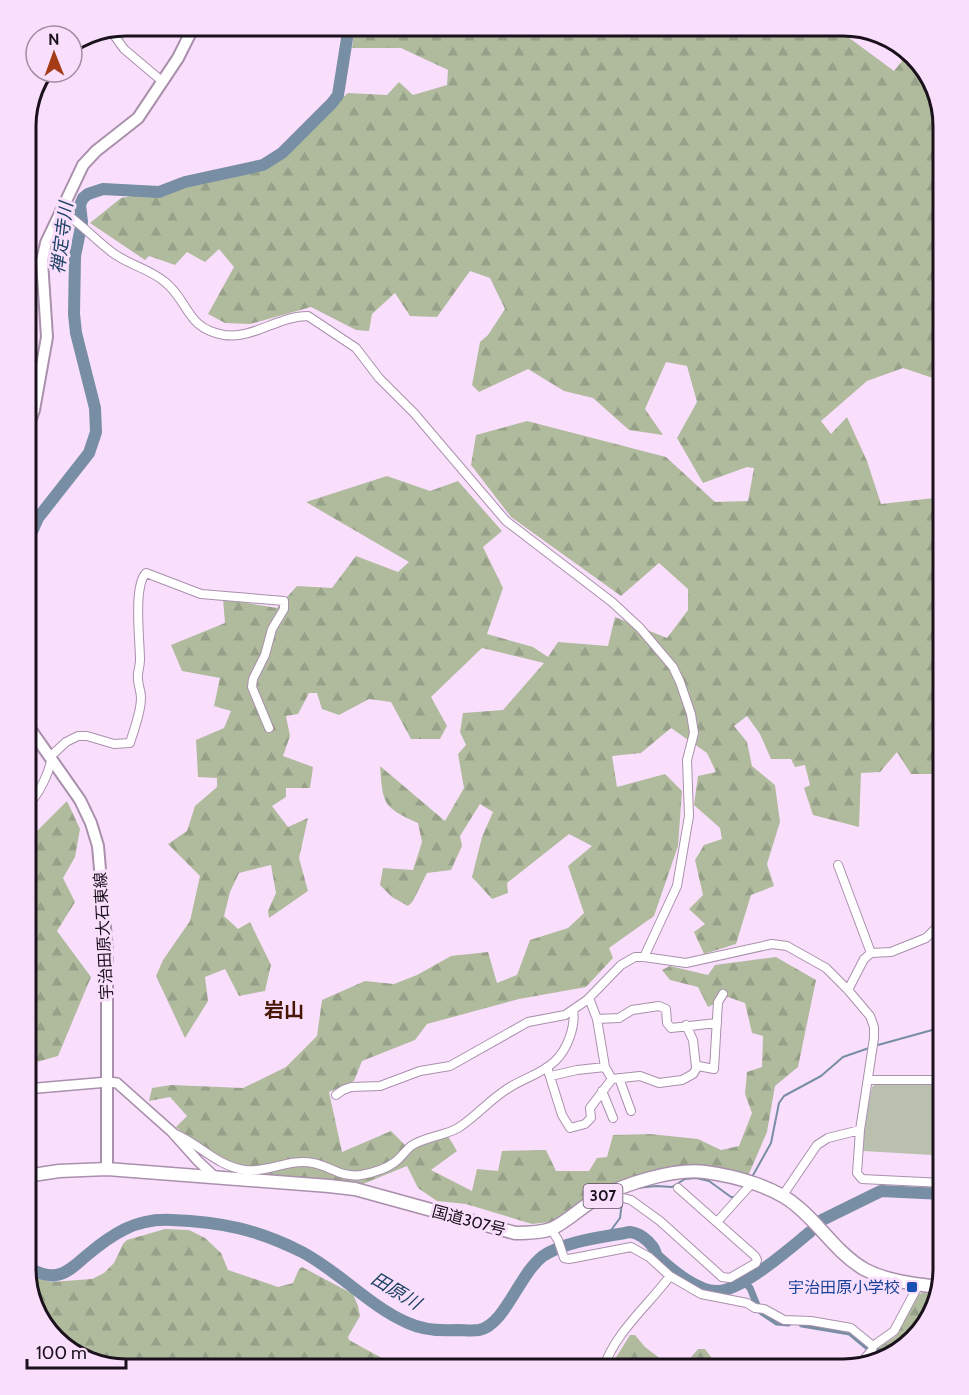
<svg xmlns="http://www.w3.org/2000/svg" width="969" height="1395" font-family="Cabin,'Noto Sans JP',sans-serif">
  <defs>
    <pattern id="forest-firs" width="22" height="20" patternUnits="userSpaceOnUse" patternTransform="scale(1.5)"><rect width="22" height="20" fill="#b0bb9e"/><path d="M5 1l3.5 6h-7zM16 11l3.5 6h-7z" fill="#97a088"/></pattern>
  </defs>
  <rect width="100%" height="100%" fill="#fadffd"/>
  <!-- forest -->
  <path fill="url(#forest-firs)" d="M355,26L404,35L407,26H829L848,37L894,71L906,56C934,68 936,99 943,126V446L934,421L933,378L903,368L867,381L821,421L831,434L847,417L867,461L881,504L943,497V774H911L897,752L880,772L861,773L859,827L813,815L804,788L810,785L805,765L795,767L791,759H771L760,734L747,716L734,726L747,742L752,766L775,785L780,822L767,864L774,886L751,895L736,944L704,954L694,932L705,924L689,909L703,895L695,860L704,845L722,839L720,828L694,805L698,776L716,772L707,753L671,728L641,753L612,756L617,787L665,774L682,791L678,846L654,916L609,948L613,958L586,987L519,999L427,1024L415,1040L362,1061L354,1081L329,1092L342,1152L391,1131L406,1146L448,1136L457,1151L431,1170L472,1191L477,1169L498,1171L502,1151L546,1150L556,1171H589L597,1158L607,1157L613,1135L650,1134L698,1139L721,1150L739,1146L752,1113L745,1094L747,1072L762,1067L763,1036L752,1033L745,1003L728,997L708,1007L698,987L670,980L662,970L670,966L708,975L715,965L776,957L816,980L798,1067L775,1086L767,1132L748,1176L691,1167L609,1186L551,1222L532,1224L466,1204L437,1201L418,1188L407,1166L358,1186L264,1174L216,1164L176,1127L187,1116L170,1097L149,1101L152,1088L171,1085L243,1088L286,1067L317,1036L322,1000L365,981L394,984L417,975L451,956L488,952L497,983L517,975L530,940L568,928L584,913L568,866L592,846L569,834L507,883L508,893L492,899L472,877L482,837L493,812L480,804L460,836L462,846L451,870L427,873L413,901L408,906L392,897L380,885L383,868L413,870L422,842L418,823C382,807 383,804 380,766L445,821L464,788L458,754L466,745L460,732L463,713L503,710L544,663L482,648L431,697L447,726L440,739H411L391,702L369,699L339,715L322,709L317,693H309L298,714L286,716L290,736L283,756L313,767L310,788H286V797L272,806L288,827L308,818L299,858L308,891L269,918L268,911L276,893L271,865L239,873L230,892L224,916L238,929L250,922L271,965L265,991L239,996L225,969L205,977L208,1001L185,1038L156,976L163,960L190,921L200,876L168,844L187,831L195,806L217,787V778L198,777L196,740L224,728L231,711L214,706L220,678L182,671L171,645L225,623L223,599L277,608L297,586L332,588L356,556L398,572L409,562L306,502L387,476L430,491L458,481L502,531L483,547L503,588L487,634L533,647L548,657L558,642L608,646L615,617L667,638L688,610V589L659,563L621,596L511,517L471,465L476,435L527,421L666,457L715,502L748,501L754,468L747,467L703,483L677,438L697,402L687,366L666,362L645,409L663,435L629,430L593,398L564,391L528,369L479,392L472,385L480,342L488,335L505,309L490,278L470,271L437,317L410,316L395,293L372,314L369,331L356,330L311,307L250,324L225,323L208,314L234,267L219,249L205,262L187,252L175,265L149,256L145,260L90,223L121,198L257,172L348,93L387,95L399,82L413,95L447,85L448,70L401,48H352Z
    M67,801L80,829L75,857L63,878L75,902L57,931L91,977L58,1056L26,1065V825L34,834Z
    M165,1229L189,1230L205,1238L221,1253L228,1270L278,1287L293,1283L299,1269L302,1267L353,1294L358,1306L360,1316L348,1337L349,1340L402,1369H119L70,1353L39,1319L27,1274L51,1282L92,1279L104,1273L114,1263L123,1244L127,1240Z
    M926,1292L937,1295L930,1320L896,1353L877,1349L896,1336L919,1294Z
    M630,1335H635L645,1347L674,1369H611L615,1359Z
    M698,1349H705L720,1369H681Z"/>
  <!-- garden -->
  <path fill="#b9c0ae" d="M876,1084H936L943,1139L932,1155L863,1151L864,1130L872,1087Z"/>
  <g fill="none" stroke-linecap="round" stroke-linejoin="round">
    <!-- stream -->
    <path stroke="#788ea4" stroke-width="2" d="M878,1045L943,1027
      M752,1177L771,1143L779,1103L784,1096L821,1076L843,1057L869,1048
      M637,1188L656,1186L672,1187L685,1179L696,1178L709,1181L731,1197H737
      M606,1237L620,1218L623,1194L626,1191"/>
    <!-- canal -->
    <path stroke="#788ea4" stroke-width="7" d="M743,1281L750,1288L757,1305
      M762,1312L777,1322L788,1323
      M802,1324L850,1332L868,1347
      M876,1351L893,1356"/>
    <!-- river -->
    <path stroke="#788ea4" stroke-width="12" d="M26,545L38,518L89,453L96,432L95,408L76,333L74,314L75,256L82,222L80,205L83,198L88,194L103,189L159,192L185,182L263,165L282,153L332,103L338,95L349,26
      M822,1220L881,1191L943,1194
      M26,1267C35,1271 46,1277 56,1275C67,1274 78,1263 86,1256C112,1234 136,1218 171,1220C222,1222 256,1229 302,1252C340,1272 369,1306 408,1323C423,1330 441,1331 457,1330C464,1330 472,1331 479,1330C505,1325 519,1274 543,1256C565,1241 604,1237 630,1232C639,1233 648,1240 653,1247C656,1251 655,1255 659,1258C673,1271 699,1292 718,1291C743,1290 790,1248 810,1232"/>
    <defs>
      <path id="minor" d="M111,31L124,49L163,82
        M60,210C79,221 95,240 113,253C129,265 150,269 165,282C189,301 186,329 224,335C254,339 278,316 308,316L356,348L379,378L414,413L506,521L612,602L640,628L673,667L680,682L691,714L694,733L687,760L689,816L677,886L644,957
        M26,807C39,795 50,772 52,755L66,742L78,736H87L114,744L130,743C134,729 141,713 141,698C141,691 138,685 138,679C137,673 140,667 140,660C140,641 133,586 146,573L201,594L284,601V609L272,629L265,655L253,679L252,687L269,728
        M943,842V839
        M838,865L871,953
        M848,990L864,959L871,953L891,952L926,938L943,921
        M589,998L597,1019L605,1067L612,1079
        M597,1019L619,1018L632,1010L659,1006L666,1009L667,1023L671,1028L717,1023
        M686,1025L693,1040L696,1067
        M547,1067L562,1115L570,1128L585,1124L591,1118L590,1108L612,1079L640,1076L659,1083L682,1080L693,1074L698,1066L714,1069L718,1002L723,994
        M551,1076L577,1070L605,1067
        M619,1078L631,1111
        M869,1080H943
        M602,1091L613,1118
        M336,1095L343,1090L351,1087L380,1086L420,1071L450,1066L528,1022L565,1015L587,1000L621,965L635,957H644L686,963L772,944L787,946L826,968L848,990L870,1016L874,1027V1038L860,1130L857,1173L862,1179L943,1183
        M173,1133C199,1143 216,1166 245,1170C268,1173 290,1158 313,1163C330,1166 341,1178 361,1175C372,1173 386,1169 395,1162C401,1158 405,1151 411,1146C424,1137 444,1136 458,1128C477,1116 492,1097 512,1086C527,1077 543,1073 555,1061C567,1050 576,1026 573,1010
        M608,1194L631,1200L660,1221L722,1277L730,1278L756,1263L757,1260L755,1256L678,1188
        M783,1195L817,1145L828,1138L860,1130
        M717,1222L752,1183
        M551,1229L558,1240L564,1258L569,1259L631,1247L649,1257L670,1276L701,1294L747,1303L755,1308L764,1309L784,1320L811,1321L851,1328L873,1346
        M869,1354L884,1359
        M859,1365L872,1350L873,1346L894,1331L919,1284
        M603,1369C616,1331 647,1307 670,1276"/>
      <path id="tertiary" d="M26,1089L108,1082L117,1083L172,1132L198,1161L215,1177"/>
      <path id="secondary" d="M26,432L34,410L47,337L42,261L46,243L83,165L96,151L138,118L178,58L194,26
        M26,723L80,800L91,823L98,846L107,951V1169"/>
      <path id="trunk" d="M26,1176L59,1171L107,1169L329,1186L355,1189L515,1233C526,1233 540,1233 551,1229C567,1222 581,1207 596,1199C624,1184 674,1168 705,1172C735,1176 776,1187 798,1207C821,1226 837,1253 864,1269C886,1281 914,1284 939,1287"/>
    </defs>
    <!-- minor casing -->
    <use href="#minor" stroke="#a990ac" stroke-width="10"/>
    <!-- tertiary casing -->
    <use href="#tertiary" stroke="#a990ac" stroke-width="12"/>
    <!-- secondary casing -->
    <use href="#secondary" stroke="#a990ac" stroke-width="14"/>
    <!-- trunk casing -->
    <use href="#trunk" stroke="#a990ac" stroke-width="15"/>
    <!-- minor -->
    <use href="#minor" stroke="#fff" stroke-width="8"/>
    <!-- tertiary -->
    <use href="#tertiary" stroke="#fff" stroke-width="9"/>
    <!-- secondary -->
    <use href="#secondary" stroke="#fff" stroke-width="10"/>
    <!-- trunk -->
    <use href="#trunk" stroke="#fff" stroke-width="12"/>
  </g>
  <!-- markers -->
  <rect fill="#1a4fb4" stroke="#fadffd" stroke-width="2" x="906" y="1281" width="12" height="12" rx="3"/>
  <g text-anchor="middle" stroke-width="6" stroke-linejoin="round" paint-order="stroke">
    <!-- shield labels -->
    <rect fill="#fadffd" stroke="#5d4f60" stroke-width="1.5" x="583.5" y="1184" width="39" height="24" rx="4.5"/>
    <g font-size="15" font-weight="bold" fill="#1a111c">
      <text x="603" y="1201">307</text>
    </g>
    <!-- street labels -->
    <g font-size="16" fill="#1a111c" stroke="#fadffd">
      <text transform="translate(103 936) rotate(-93)" y="6">宇治田原大石東線</text>
      <text transform="translate(469 1220) rotate(15)" y="6">国道307号</text>
    </g>
    <!-- transit labels -->
    <g font-size="16" fill="#164399" stroke="#fadffd" text-anchor="end">
      <text x="900" y="1293">宇治田原小学校</text>
    </g>
    <!-- water labels -->
    <g font-size="18" font-style="italic" fill="#1e4263" stroke="#fadffd">
      <text transform="translate(62 238) rotate(-83)" y="6">禅定寺川</text>
      <text transform="translate(396 1291) rotate(31)" y="6">田原川</text>
    </g>
    <!-- quarter labels -->
    <g font-size="20" font-weight="bold" fill="#481706" stroke="#fadffd">
      <text x="284" y="1017">岩山</text>
    </g>
  </g>
  <!-- crop -->
  <path d="M0 0H969V1395H0ZM126 36H843A90 90 0 0 1 933 126V1269A90 90 0 0 1 843 1359H126A90 90 0 0 1 36 1269V126A90 90 0 0 1 126 36Z" fill="#fadffd" fill-rule="evenodd"/>
  <path fill="none" stroke="#1a111c" stroke-width="3" d="M126 36H843A90 90 0 0 1 933 126V1269A90 90 0 0 1 843 1359H126A90 90 0 0 1 36 1269V126A90 90 0 0 1 126 36Z"/>
  <!-- north arrow -->
  <g transform="translate(54 54) rotate(359)"><circle r="28" fill="#fadffd" stroke="#a08da3" stroke-width="1.5"/>
  <path d="M0-4.5L10 22L0 15L-10 22Z" fill="#a33c17"/>
  <text y="-9" font-size="16" font-weight="bold" text-anchor="middle" fill="#1a111c">N</text>
  </g>
  <!-- scale -->
  <path d="M27 1359v9h99v-9" fill="none" stroke="#1a111c" stroke-width="3"/>
  <text x="36" y="1359" font-size="18" fill="#1a111c" stroke="#fadffd" stroke-width="4.5" paint-order="stroke">100 m</text>
</svg>
